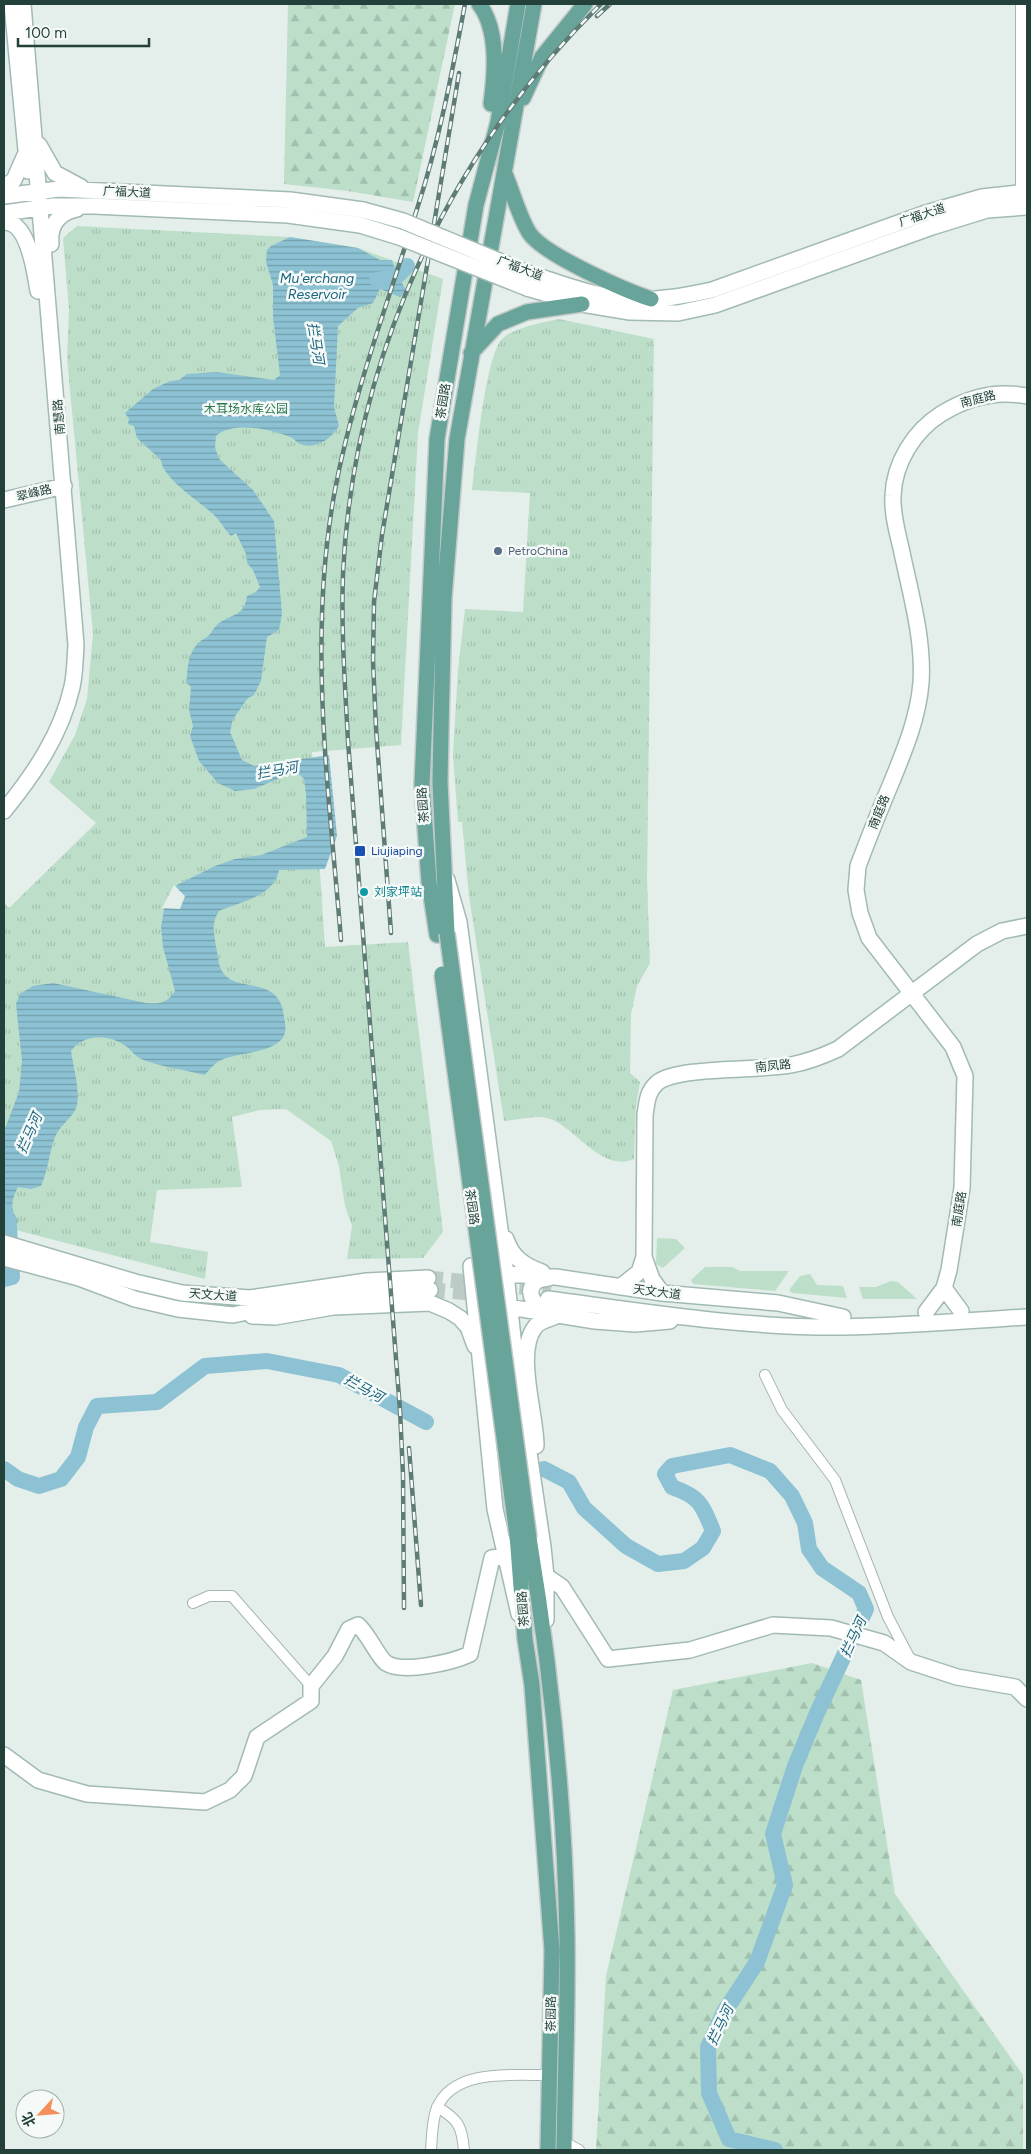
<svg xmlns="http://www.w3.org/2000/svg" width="1031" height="2154" font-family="Figtree,'Noto Sans SC',sans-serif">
  <defs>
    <pattern id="forest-firs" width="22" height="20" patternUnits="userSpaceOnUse" patternTransform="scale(1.25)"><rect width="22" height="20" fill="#bddfc9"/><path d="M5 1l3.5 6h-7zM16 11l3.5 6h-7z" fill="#a2c0ae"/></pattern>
    <pattern id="park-tufts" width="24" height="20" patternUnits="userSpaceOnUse" patternTransform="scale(1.25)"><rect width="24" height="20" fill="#bddfc9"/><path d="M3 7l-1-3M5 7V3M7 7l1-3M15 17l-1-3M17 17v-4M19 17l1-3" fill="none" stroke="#a2c0ae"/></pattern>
    <pattern id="water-rules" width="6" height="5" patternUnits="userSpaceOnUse" patternTransform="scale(1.25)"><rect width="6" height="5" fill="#8cc2d3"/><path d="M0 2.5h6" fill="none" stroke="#729fac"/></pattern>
  </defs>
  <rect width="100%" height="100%" fill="#e4eeea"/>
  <!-- grass -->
  <path fill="#bddfc9" d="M657,1238L676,1239L685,1248L663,1268L656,1264Z
    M705,1267H732L740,1271H789L775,1291L693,1284L691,1280Z
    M810,1274L817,1285L843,1286L847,1298L792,1293L789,1290L800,1276Z
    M891,1281L898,1282L917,1299H863L859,1287H876Z"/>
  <!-- forest -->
  <path fill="url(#forest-firs)" d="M288,4H455L413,202L348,191L284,184Z
    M812,1663L861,1680L895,1894L1023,2075V2150H596L606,1976L673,1690Z"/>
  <!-- park -->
  <path fill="url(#park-tufts)" d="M77,226L290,237L358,248L443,279L418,433L401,745L312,752L325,947L408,942L443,1232L423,1258L347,1259L352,1226L345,1206L339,1166L331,1141L286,1109L260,1110L232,1117L242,1187L157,1190L150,1242L208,1252L205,1279L4,1227V903L9,908L96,823L49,782L75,735L87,699L93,634L67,358L69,309L63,238Z
    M559,319L654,339L647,879L650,963L637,986L631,1014L630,1073L640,1082L636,1105L634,1159C602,1173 576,1128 550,1119C536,1114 519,1120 504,1121L469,896L462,822H458L453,754L458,670L465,609L523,612L530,493L472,490C476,461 485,357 502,339C512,328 545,322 559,319Z"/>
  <!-- water -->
  <path fill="url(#water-rules)" d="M290,237L358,248L380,260H392L397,276L407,291L400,297L380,289L373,303L358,308L338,326L334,407L339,426C331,439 316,450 300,444C296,442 294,438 290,437C271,429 232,421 216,436L215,447L219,459L253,490L274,521L282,614L279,630L267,637L261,681L254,695L248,698L233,719L230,732L242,760L254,766L329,755L337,836L325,869L279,870C275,896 240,902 219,911C211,924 214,932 216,947C218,953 218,963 221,969C233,996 280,972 284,1017C285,1022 286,1028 285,1032C281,1054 235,1052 219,1061C214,1064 209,1070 205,1075C185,1070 161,1067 141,1059C136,1057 131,1050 127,1047C110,1034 85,1033 71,1051C73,1065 83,1101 74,1112C68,1121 59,1127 55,1137C49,1153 48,1171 41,1186L31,1189L18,1187C12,1198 9,1210 18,1220L15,1230L4,1227V1131L19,1092L22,1061L16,1004L20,994L33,986L53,983L146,1003C161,1004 167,1003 175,991L163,947L161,927L164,909L177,885L215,866L235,859L261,855L307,837L306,794L304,779L300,775L292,773L254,789L235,791L218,783L199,761L190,736L193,726L189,710L191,687L187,683C187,668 188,650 202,640C204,639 206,638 208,636C212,633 214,627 218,624C233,613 244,617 247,596L256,592L260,587L253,570L247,563V556L236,533L231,536C224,529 220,520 213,514C200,502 162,478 161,460L137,438L134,426L128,424L129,419L125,413L153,389L170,381L179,380L187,374L217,372L274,380L280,375L273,317V285L266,262L267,250L271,246Z"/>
  <!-- pier -->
  <path fill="#e4eeea" d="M174,885L185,896L180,909L162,908Z"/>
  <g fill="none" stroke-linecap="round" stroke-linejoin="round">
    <!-- river -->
    <path stroke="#8cc2d3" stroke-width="16" d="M377,280L397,276L407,266
      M4,1211L9,1227L12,1277L4,1279
      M4,1469L18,1479L39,1486L61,1479L78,1457L86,1427L97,1406L157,1402L205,1366L267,1361L339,1375L426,1422
      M544,1469L569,1482L584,1508L626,1546L658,1564L684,1561L703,1548L713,1531C702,1504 700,1497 672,1487L665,1474L672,1466L730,1455L770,1471L792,1496L805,1523L809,1549L822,1568L859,1593L866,1609L817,1713L795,1766L773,1834L785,1885L757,1962L723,2014L708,2047L709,2093L729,2139L775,2150"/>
    <!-- secondary-tunnel -->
    <path stroke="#bdcbc7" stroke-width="15" stroke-dasharray="15 8" stroke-linecap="butt" d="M428,1278L551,1290
      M430,1290L486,1294"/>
    <defs>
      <path id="street" d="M1021,4V192
        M765,1375L782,1410L835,1480L888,1617L910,1659
        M193,1603L209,1596H232L311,1686
        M437,2107C458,2119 462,2126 464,2150
        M564,2142L579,2150
        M431,2150C432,2137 432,2120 437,2108C454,2067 516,2076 551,2075"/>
      <path id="secondary" d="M12,4L28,171
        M39,145L55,173L81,187
        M4,187L14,180L25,155
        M4,196L59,189L290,200L363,210
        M4,213L53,206H94L288,215L360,225
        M4,222C29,221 35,274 38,291
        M51,244C49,225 58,213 77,209
        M528,273C560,283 595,297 628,299C657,301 684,296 712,290L926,213L982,197L1027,192
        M527,288L582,304L630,312L678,313L715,305L932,227L987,210L1027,207
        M4,500L64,486
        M4,811C34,774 61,735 72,687C75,674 75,659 76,645L23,4
        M447,880L459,922L506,1274L516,1365L543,1547L546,1576V1620
        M506,1239C512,1258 525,1266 542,1272
        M4,1243L135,1282L182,1293L250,1298L367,1281L428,1278
        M644,1257L652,1279L662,1293
        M4,1258L79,1278L135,1299L178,1309L233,1315L274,1306L367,1291L430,1290
        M620,1287L639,1272L644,1257L645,1115C647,1102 647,1092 657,1083C677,1066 761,1071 791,1065C807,1062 823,1056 838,1049L977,944L1002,931L1027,926
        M944,1288L961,1311
        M548,1299C646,1312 744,1328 842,1327C904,1326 966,1321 1027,1317
        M502,1306L595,1321L635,1324L670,1321
        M926,1312L944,1288L949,1270L962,1188L965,1076L953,1047L869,938L860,913L856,890L858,866C869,837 880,809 892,781C905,749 918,718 921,683C924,638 910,592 901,548C897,531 892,513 893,496C894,463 914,431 941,414C968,397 996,390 1027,396
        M548,1313C537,1309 522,1291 537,1281C540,1279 546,1279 549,1278
        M252,1316L275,1317L333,1307L430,1303L449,1311L460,1318L468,1327L475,1346
        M536,1446C536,1413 515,1353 535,1327C539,1321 550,1319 556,1316
        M546,1576L562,1587L608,1659L690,1650L773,1625L831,1628L884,1643L911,1662L957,1677L1015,1687L1027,1699
        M519,1614L495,1509L471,1266L506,1274L556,1277L662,1293L778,1303L843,1317
        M4,1755L38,1780L87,1794L205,1802L230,1790L244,1776L257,1737L311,1701V1686L335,1656L349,1629L358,1625C369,1635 378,1657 386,1663C403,1674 453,1662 470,1654L492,1558L505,1556"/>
      <path id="primary" d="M479,4C499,30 495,74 491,104
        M523,98L542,57L585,4
        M505,174C512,190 520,220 530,234C545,255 624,290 651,299
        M471,353L498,324L527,312L582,304
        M447,933L440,782L441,729L444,598L457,439L534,4
        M437,935L429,882L422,784L437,439L476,205L498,122L518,4
        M517,1535L525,1639L532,1685L552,1950L548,2150
        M529,1538C551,1670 565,1803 567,1938C568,2008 565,2079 564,2150"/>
    </defs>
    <!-- street casing -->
    <use href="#street" stroke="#a6b6b2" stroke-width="12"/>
    <!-- secondary casing -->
    <use href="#secondary" stroke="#a2bab4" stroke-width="18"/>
    <!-- primary casing -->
    <use href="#primary" stroke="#c1cac8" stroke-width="18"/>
    <!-- street -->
    <use href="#street" stroke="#fff" stroke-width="10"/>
    <!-- secondary -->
    <use href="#secondary" stroke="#fff" stroke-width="15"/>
    <!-- primary -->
    <use href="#primary" stroke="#68a49a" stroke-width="15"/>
    <defs>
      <path id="rail" d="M597,16L610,4
        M434,224L459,73
        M391,933L376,728L373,661L374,602L382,535L430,248
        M341,940C329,791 307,639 335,490C353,394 388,303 417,209C439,142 452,73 465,4
        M409,1448L421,1605
        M404,1608L403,1475L400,1410L348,741C345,685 341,630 343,574C353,359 448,154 601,4"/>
    </defs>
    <!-- rail casing -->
    <use href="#rail" stroke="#5e7b76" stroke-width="4.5"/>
    <!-- rail -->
    <use href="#rail" stroke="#f5faf8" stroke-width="2.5" stroke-dasharray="8" stroke-linecap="butt"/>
    <defs>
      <path id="secondary-bridge" d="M363,210L403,221L528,273
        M360,225L399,237L527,288"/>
      <path id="primary-bridge" d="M447,933L529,1538
        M442,974L517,1535"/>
    </defs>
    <!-- secondary-bridge casing -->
    <use href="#secondary-bridge" stroke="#a2bab4" stroke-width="18" stroke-linecap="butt"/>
    <!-- primary-bridge casing -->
    <use href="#primary-bridge" stroke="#c1cac8" stroke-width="18" stroke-linecap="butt"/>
    <!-- secondary-bridge -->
    <use href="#secondary-bridge" stroke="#fff" stroke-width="15"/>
    <!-- primary-bridge -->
    <use href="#primary-bridge" stroke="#68a49a" stroke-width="15"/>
  </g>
  <!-- markers -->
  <circle fill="#5c6f8a" stroke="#f5faf8" stroke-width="2" cx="498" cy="551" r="5"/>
  <rect fill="#1a4fb4" stroke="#f5faf8" stroke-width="2" x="354" y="845" width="12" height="12" rx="2.5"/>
  <circle fill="#0f9aa8" stroke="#f5faf8" stroke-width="2" cx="364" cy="892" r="5"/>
  <g text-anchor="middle" stroke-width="5" stroke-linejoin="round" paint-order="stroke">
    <!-- street labels -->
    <g font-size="12" fill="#23403b" stroke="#f5faf8">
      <text transform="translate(127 192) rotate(3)" y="4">广福大道</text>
      <text transform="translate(922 215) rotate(-18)" y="4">广福大道</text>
      <text transform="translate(520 268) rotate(21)" y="4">广福大道</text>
      <text transform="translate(978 399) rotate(-14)" y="4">南庭路</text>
      <text transform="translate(443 401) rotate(-81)" y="4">茶园路</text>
      <text transform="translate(59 417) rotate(-95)" y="4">南慧路</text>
      <text transform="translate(34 493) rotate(-14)" y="4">翠峰路</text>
      <text transform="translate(423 805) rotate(-94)" y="4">茶园路</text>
      <text transform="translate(879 812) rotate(-68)" y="4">南庭路</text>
      <text transform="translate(773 1066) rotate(-6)" y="4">南凤路</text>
      <text transform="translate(472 1207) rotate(82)" y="4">茶园路</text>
      <text transform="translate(959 1209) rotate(-81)" y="4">南庭路</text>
      <text transform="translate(657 1292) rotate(7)" y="4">天文大道</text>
      <text transform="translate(213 1295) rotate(4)" y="4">天文大道</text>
      <text transform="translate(523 1609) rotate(-94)" y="4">茶园路</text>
      <text transform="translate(551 2014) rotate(-89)" y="4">茶园路</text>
    </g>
    <!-- park labels -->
    <g font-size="12" fill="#2c7850" stroke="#f5faf8">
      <text x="246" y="413">木耳场水库公园</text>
    </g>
    <!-- service labels -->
    <g font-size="12" fill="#4e5e75" stroke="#f5faf8" text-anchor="start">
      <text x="508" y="555">PetroChina</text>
    </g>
    <!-- transit labels -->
    <g font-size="12" fill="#164399" stroke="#f5faf8" text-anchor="start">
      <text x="371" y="855">Liujiaping</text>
    </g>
    <!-- culture labels -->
    <g font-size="12" fill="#0d838f" stroke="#f5faf8" text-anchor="start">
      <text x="374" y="896">刘家坪站</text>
    </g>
    <!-- water labels -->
    <g font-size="14" font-style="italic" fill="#1b647e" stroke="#f5faf8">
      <text x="317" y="283">Mu'erchang<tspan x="317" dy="16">Reservoir</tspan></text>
      <text transform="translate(316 343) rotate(81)" y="5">拦马河</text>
      <text transform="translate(277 770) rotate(-10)" y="5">拦马河</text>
      <text transform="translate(29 1133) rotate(-66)" y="5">拦马河</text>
      <text transform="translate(364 1388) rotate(29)" y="5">拦马河</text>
      <text transform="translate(853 1637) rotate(-65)" y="5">拦马河</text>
      <text transform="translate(720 2025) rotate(-64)" y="5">拦马河</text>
    </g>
  </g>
  <!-- border -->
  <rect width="1031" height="2154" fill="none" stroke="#23403b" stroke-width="10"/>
  <!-- north arrow -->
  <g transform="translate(40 2114) rotate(244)"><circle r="24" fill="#f5faf8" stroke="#a1b0ac"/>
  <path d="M0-4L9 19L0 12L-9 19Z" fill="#f48f5c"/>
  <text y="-8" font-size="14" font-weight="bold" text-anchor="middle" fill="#23403b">北</text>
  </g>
  <!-- scale -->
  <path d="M18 38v8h131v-8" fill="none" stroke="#23403b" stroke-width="2.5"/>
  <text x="25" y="38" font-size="15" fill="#23403b" stroke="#f5faf8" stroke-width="4" paint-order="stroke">100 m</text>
</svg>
